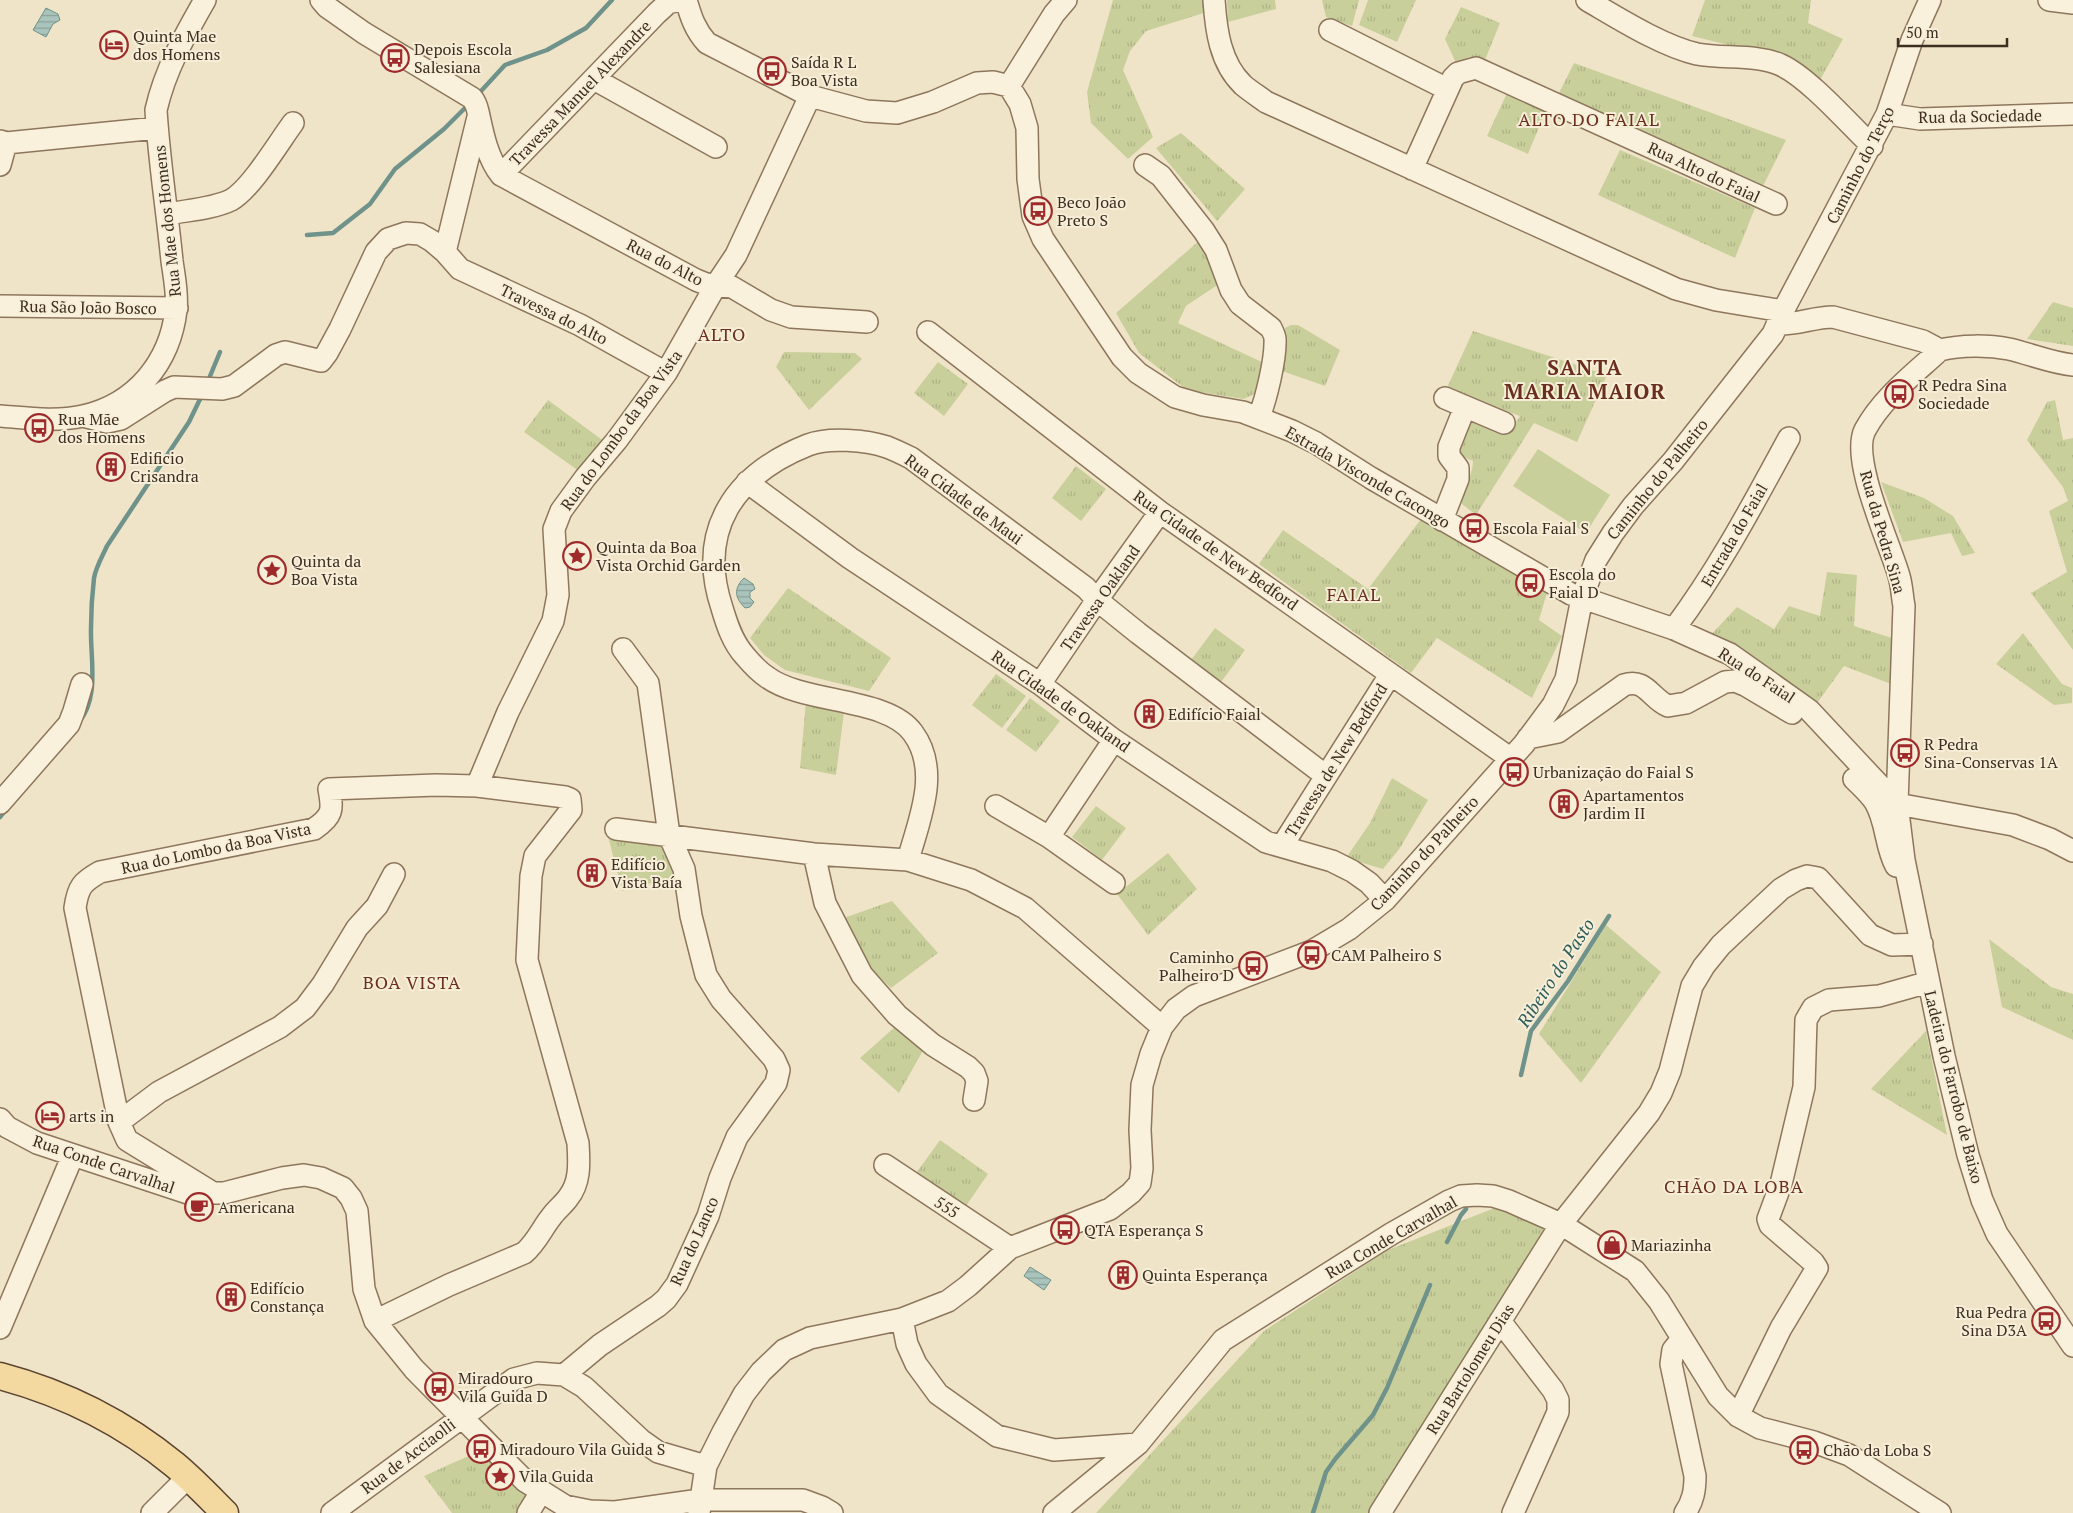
<svg xmlns="http://www.w3.org/2000/svg" width="2073" height="1513" font-family="'PT Serif',serif">
  <defs>
    <pattern id="grass-tufts" width="24" height="20" patternUnits="userSpaceOnUse" patternTransform="scale(1.25)"><rect width="24" height="20" fill="#c9cf9b"/><path d="M3 7l-1-3M5 7V3M7 7l1-3M15 17l-1-3M17 17v-4M19 17l1-3" fill="none" stroke="#aeb285"/></pattern>
    <pattern id="water-rules" width="6" height="5" patternUnits="userSpaceOnUse" patternTransform="scale(1.25)"><rect width="6" height="5" fill="#a9c4bc"/><path d="M0 2.5h6" fill="none" stroke="#8ba098"/></pattern>
  </defs>
  <rect width="100%" height="100%" fill="#f0e4c8"/>
  <!-- grass -->
  <path fill="url(#grass-tufts)" d="M1113,0H1207V12L1146,31L1130,51L1123,70L1153,137L1128,159L1091,123L1087,92Z
    M1227,0H1275L1276,9L1228,22Z
    M1322,0H1359L1352,26L1326,17Z
    M1368,0H1416L1397,42L1359,25Z
    M1705,0H1811L1808,23L1843,39L1820,80L1757,52L1692,36Z
    M1461,7L1500,23L1485,60L1469,57L1456,63L1445,39Z
    M1574,63L1786,140L1763,186L1557,97Z
    M1508,91L1546,110L1528,154L1487,136Z
    M1181,133L1245,189L1217,221L1156,148Z
    M1620,150L1755,208L1735,258L1598,195Z
    M1200,240L1219,284L1186,306L1178,323L1264,363L1256,393L1244,399L1187,390L1139,353L1116,313Z
    M2053,302L2073,308V346L2027,339Z
    M1291,325H1298L1340,350L1325,386L1282,371L1285,328Z
    M1473,331L1607,375L1577,442L1534,423L1476,515L1462,504C1461,489 1473,477 1473,461L1459,455L1456,450L1471,419L1510,432L1520,416L1446,390Z
    M784,352L855,353L862,359L809,410L776,367Z
    M938,362L968,384L944,416L914,393Z
    M548,400L605,442L583,474L524,432Z
    M2055,400L2063,440L2073,438V650L2031,593L2067,572L2049,511L2068,501L2063,487L2027,440L2047,402Z
    M1076,466L1106,489L1081,521L1052,498Z
    M1881,482L1924,498L1953,516L1975,553L1962,556L1951,533L1903,542Z
    M1421,519L1548,589L1539,620L1562,636L1532,698L1437,638L1411,673L1259,564L1283,530L1368,589Z
    M1827,572L1857,575L1854,626L1892,638L1891,684L1844,666L1817,703L1708,638L1737,607L1774,629L1789,606L1820,616Z
    M788,588L891,658L869,691L785,670L764,655L750,638Z
    M1215,628L1245,650L1221,682L1191,660Z
    M2023,633L2062,684L2072,688V703L2054,705L1996,664Z
    M996,674L1026,696L1002,728L972,705Z
    M1030,698L1060,721L1036,752L1006,730Z
    M806,701L844,712L836,775L800,768Z
    M1392,778L1428,800L1400,848L1383,869L1346,858L1370,823Z
    M1096,806L1126,828L1102,860L1072,837Z
    M639,834L663,842L677,876L622,891L608,836Z
    M1168,853L1197,889L1148,935L1117,894Z
    M892,901L938,953L891,988L870,968L841,919Z
    M1606,925L1661,972L1581,1083L1539,1034Z
    M1989,939L2051,987L2073,994V1040L2002,1007Z
    M896,1026L925,1047L899,1093L860,1058Z
    M1926,1031L1947,1135L1871,1089Z
    M940,1140L988,1174L966,1206L917,1172Z
    M1497,1207L1554,1229L1372,1513H1096L1264,1331L1388,1250Z
    M486,1448L536,1492L523,1513H452L424,1476Z"/>
  <!-- pitch -->
  <path fill="#c9cf9b" d="M1538,449L1610,495L1586,533L1513,486Z"/>
  <!-- water -->
  <path fill="url(#water-rules)" stroke="#6f938a" d="M46,8L58,14L60,20L53,24L46,37L33,30Z
    M744,578L753,584L755,589L750,592V598L754,602L750,607L745,608C735,598 733,589 744,578Z
    M1030,1267L1051,1280L1044,1290L1024,1276Z"/>
  <g fill="none" stroke-linecap="round" stroke-linejoin="round">
    <!-- stream -->
    <path stroke="#6f938a" stroke-width="4.5" d="M482,90L505,65L547,50L586,28L612,0
      M307,235L333,233L370,204L395,169L444,129L467,106
      M208,381L220,352
      M79,722C100,697 90,658 91,628C91,612 92,595 94,578C96,567 102,557 107,546L189,422L202,395
      M0,817L7,808
      M1521,1075L1531,1031L1568,981L1609,916
      M1447,1242L1461,1215L1466,1209
      M1313,1513L1326,1472L1336,1458L1373,1415L1387,1388L1430,1285"/>
    <defs>
      <path id="minor" d="M321,0L327,7L364,33L472,98C477,104 477,108 479,116C483,135 488,159 501,175L696,280L706,284L732,287L771,310L791,317L867,322
        M686,0C691,17 695,30 707,43L810,96L866,111L897,113L933,102L977,83L993,82L1009,86L1020,104L1027,128L1028,179L1033,216L1043,239L1122,357L1138,373L1175,397L1203,405L1243,412L1292,431L1316,443L1371,478L1571,594L1674,629L1730,654L1809,710L1897,804
        M1214,0C1216,30 1220,63 1243,85C1250,91 1258,96 1266,102L1676,289L1716,300L1783,311
        M1587,0C1618,18 1662,46 1697,54C1723,59 1757,54 1781,65C1809,78 1848,123 1872,146
        M2049,0L2073,3
        M1330,30L1447,89
        M594,79L716,147
        M1009,86L1054,14L1066,0
        M1887,114L1920,119L2073,114
        M0,141L6,143L157,128
        M0,165L6,143
        M1145,165L1161,176L1204,231L1216,250L1231,290L1240,304L1271,328C1273,332 1275,336 1275,339C1276,359 1266,399 1259,417
        M1412,169L1453,78L1458,73L1476,68L1776,204
        M501,175L657,13L668,3L679,0
        M168,214C188,210 212,209 231,200C251,189 279,142 293,123
        M445,252L478,117
        M0,306L177,308
        M1778,324C1797,325 1814,317 1833,317L1923,341L1940,350C1961,345 1988,345 2009,349C2031,354 2051,363 2073,365
        M928,332L1160,512L1510,758
        M1940,350C1914,374 1882,398 1865,430C1850,459 1890,544 1899,576C1902,586 1902,596 1904,606L1897,804L1904,860L1944,1056L1968,1155L1982,1200L1997,1234L2073,1346
        M1445,398L1504,423
        M0,416C27,418 56,422 83,416C136,404 170,362 176,310C178,294 174,276 172,261C167,210 159,160 156,110C165,70 185,35 205,0
        M83,416L107,422L121,419L165,391L174,387L222,389L234,386L276,355L285,352L321,361L327,353L340,329L376,252L388,239L406,233L420,234L432,241L445,252L460,269L580,325L666,373
        M747,482L850,558L1040,684L1114,740L1266,842L1332,861L1352,871L1369,883L1385,900
        M1442,520L1458,479V468L1449,456V447L1465,407
        M1674,629C1719,569 1753,504 1789,438
        M1040,684L1097,600L1160,512
        M1528,738L1558,732L1624,685C1646,678 1650,698 1668,706L1686,703L1725,682L1735,681L1745,685L1792,713
        M1114,740L1049,837L1114,883
        M1854,779C1861,786 1870,794 1875,802C1887,822 1885,846 1896,866
        M477,786L508,712L553,621L558,595L554,529L561,511L585,478L617,440L666,373L716,285L736,255L810,96
        M0,803L69,724L74,711L82,684
        M1897,804L2013,825L2050,839L2073,851
        M996,806L1049,837
        M616,829L814,854L908,860L971,880L1025,908L1162,1027
        M1282,846L1390,675
        M814,854L825,903L862,975L897,1015L933,1045L968,1067L974,1073L977,1081L974,1100
        M908,860C919,820 941,771 913,733C888,697 803,704 767,677C759,672 751,663 745,656C733,643 727,625 722,608C696,530 735,474 808,445C828,437 866,440 887,447C895,450 903,454 911,458L1086,588L1097,600L1138,633L1326,776
        M0,1119L7,1127L37,1143L188,1193H224L282,1178L304,1175L321,1178L343,1188L351,1198L357,1211L364,1289L375,1321L414,1369L525,1481L565,1506L590,1511L615,1512L700,1500H803L822,1507L832,1513
        M119,1122L159,1092L280,1027L305,1008L323,984L357,928L377,906L394,874
        M885,1165L1010,1248
        M213,1193L127,1140L119,1122L75,908C78,887 82,882 100,872L314,829C333,816 333,810 329,789L436,785L477,786L565,797L570,799L571,810L535,856L531,876L527,960L578,1143C579,1162 581,1182 568,1198C563,1205 557,1209 552,1216C542,1228 537,1242 524,1253L449,1285L375,1321
        M902,1319L907,1344L916,1364L938,1394L997,1436L1054,1450L1138,1444
        M1500,1321L1553,1390L1558,1400V1412L1513,1513
        M0,1328L73,1155
        M1681,1340L1673,1350L1671,1364L1695,1476C1695,1491 1693,1501 1685,1513
        M564,1375L600,1345L658,1306L666,1299L677,1284L708,1216L720,1178L737,1137L776,1083L779,1070L774,1059L721,999L706,975L691,916L684,869L669,835L648,683L623,649
        M1738,1416L1781,1328L1817,1268L1813,1262L1770,1225L1768,1219L1781,1184L1804,1087L1806,1020L1813,1008L1829,1000L1879,996L1929,982
        M152,1513L179,1486L189,1478
        M332,1513L514,1379L537,1373L564,1375L584,1387L641,1440L658,1452L706,1466
        M528,1513L541,1492
        M699,1513L706,1466L723,1432L744,1394L761,1372L784,1350L810,1338L902,1319L948,1301L968,1286L1010,1248L1110,1209L1131,1193L1140,1183L1142,1168L1140,1130L1142,1085L1151,1054L1162,1027L1176,1009L1194,996L1312,951L1349,929L1385,900L1490,782L1524,744L1553,705L1566,679L1582,598L1596,560L1613,533L1633,506L1673,461L1773,334L1783,311L1887,114L1912,40L1930,0
        M1054,1513L1138,1444L1223,1340L1391,1234L1449,1201L1461,1196L1477,1195L1493,1196L1509,1201L1561,1224L1635,1271L1659,1301L1718,1396L1738,1416L1760,1428L1814,1442L1849,1455L1940,1513
        M1380,1513L1561,1224L1649,1113L1661,1093L1670,1071L1692,986L1704,966L1721,945L1781,889L1796,880L1807,876L1818,878L1870,935L1892,945L1922,944"/>
      <path id="major" d="M0,1376C64,1393 124,1423 175,1465C193,1480 209,1497 225,1513"/>
    </defs>
    <!-- minor casing -->
    <use href="#minor" stroke="#8d765c" stroke-width="24"/>
    <!-- major casing -->
    <use href="#major" stroke="#5b4430" stroke-width="29"/>
    <!-- minor -->
    <use href="#minor" stroke="#faf1dc" stroke-width="21"/>
    <!-- major -->
    <use href="#major" stroke="#f3d9a0" stroke-width="26"/>
  </g>
  <!-- icons -->
  <defs>
    <symbol id="hotel-ring" viewBox="-11 -11 22 22"><circle r="9.5" fill="#f7eed8" stroke="#9e2a2b" stroke-width="1.5"/><path d="M-6-4.5h1.5V1H6V5H4.5V3h-9V5H-6ZM-4 0a1.8 1.8 0 1 1 3.6 0ZM.5 0V-2.5h3Q6-2.5 6 0Z" fill="#9e2a2b"/></symbol>
    <symbol id="bus-ring" viewBox="-11 -11 22 22"><circle r="9.5" fill="#f7eed8" stroke="#9e2a2b" stroke-width="1.5"/><path d="M-5-6H5V4H4V6H2V4H-2V6H-4V4H-5ZM-3.5-4V0h7V-4ZM-3.5 1.2v1.5H-2V1.2ZM2 1.2v1.5H3.5V1.2Z" fill="#9e2a2b"/></symbol>
    <symbol id="building-ring" viewBox="-11 -11 22 22"><circle r="9.5" fill="#f7eed8" stroke="#9e2a2b" stroke-width="1.5"/><path d="M-4-6H4V6H1V3H-1V6H-4ZM-2.5-4.3h1.7v1.8h-1.7ZM.8-4.3h1.7v1.8H.8ZM-2.5-1h1.7V.8h-1.7ZM.8-1h1.7V.8H.8Z" fill="#9e2a2b"/></symbol>
    <symbol id="sight-ring" viewBox="-11 -11 22 22"><circle r="9.5" fill="#f7eed8" stroke="#9e2a2b" stroke-width="1.5"/><path d="M0-6L1.8-2.2L6-1.7L2.9 1.2L3.7 5.4L0 3.3L-3.7 5.4L-2.9 1.2L-6-1.7L-1.8-2.2Z" fill="#9e2a2b"/></symbol>
    <symbol id="cafe-ring" viewBox="-11 -11 22 22"><circle r="9.5" fill="#f7eed8" stroke="#9e2a2b" stroke-width="1.5"/><path d="M-5.5-4.5H6V0H3Q3 3.5 0 3.5H-2.5Q-5.5 3.5-5.5 0ZM3-3.2v2h1.7v-2ZM-6 4.5H4V6H-6Z" fill="#9e2a2b"/></symbol>
    <symbol id="shop-ring" viewBox="-11 -11 22 22"><circle r="9.5" fill="#f7eed8" stroke="#9e2a2b" stroke-width="1.5"/><path d="M-5-2.5h2.3a2.7 3.5 0 0 1 5.4 0H5L5.5 6h-11ZM-1.5-2.5h3a1.5 2.3 0 0 0-3 0Z" fill="#9e2a2b"/></symbol>
  </defs>
  <g fill-rule="evenodd">
    <use href="#hotel-ring" x="98" y="29" width="32" height="32"/>
    <use href="#bus-ring" x="379" y="42" width="32" height="32"/>
    <use href="#bus-ring" x="756" y="55" width="32" height="32"/>
    <use href="#bus-ring" x="1022" y="195" width="32" height="32"/>
    <use href="#bus-ring" x="1883" y="378" width="32" height="32"/>
    <use href="#bus-ring" x="23" y="412" width="32" height="32"/>
    <use href="#building-ring" x="95" y="451" width="32" height="32"/>
    <use href="#bus-ring" x="1458" y="512" width="32" height="32"/>
    <use href="#sight-ring" x="561" y="540" width="32" height="32"/>
    <use href="#sight-ring" x="256" y="554" width="32" height="32"/>
    <use href="#bus-ring" x="1514" y="567" width="32" height="32"/>
    <use href="#building-ring" x="1133" y="698" width="32" height="32"/>
    <use href="#bus-ring" x="1889" y="737" width="32" height="32"/>
    <use href="#bus-ring" x="1498" y="756" width="32" height="32"/>
    <use href="#building-ring" x="1548" y="788" width="32" height="32"/>
    <use href="#building-ring" x="576" y="857" width="32" height="32"/>
    <use href="#bus-ring" x="1296" y="939" width="32" height="32"/>
    <use href="#bus-ring" x="1237" y="950" width="32" height="32"/>
    <use href="#hotel-ring" x="34" y="1100" width="32" height="32"/>
    <use href="#cafe-ring" x="183" y="1191" width="32" height="32"/>
    <use href="#bus-ring" x="1049" y="1214" width="32" height="32"/>
    <use href="#shop-ring" x="1596" y="1229" width="32" height="32"/>
    <use href="#building-ring" x="1107" y="1259" width="32" height="32"/>
    <use href="#building-ring" x="215" y="1281" width="32" height="32"/>
    <use href="#bus-ring" x="2030" y="1305" width="32" height="32"/>
    <use href="#bus-ring" x="423" y="1371" width="32" height="32"/>
    <use href="#bus-ring" x="465" y="1433" width="32" height="32"/>
    <use href="#bus-ring" x="1788" y="1434" width="32" height="32"/>
    <use href="#sight-ring" x="484" y="1460" width="32" height="32"/>
  </g>
  <g text-anchor="middle" stroke-width="4" stroke-linejoin="round" paint-order="stroke">
    <!-- poi labels -->
    <g font-size="16" fill="#3d2e20" stroke="#f7eed8" text-anchor="start">
      <text x="133" y="42">Quinta Mae<tspan x="133" dy="18">dos Homens</tspan></text>
      <text x="414" y="55">Depois Escola<tspan x="414" dy="18">Salesiana</tspan></text>
      <text x="791" y="68">Saída R L<tspan x="791" dy="18">Boa Vista</tspan></text>
      <text x="1057" y="208">Beco João<tspan x="1057" dy="18">Preto S</tspan></text>
      <text x="1918" y="391">R Pedra Sina<tspan x="1918" dy="18">Sociedade</tspan></text>
      <text x="58" y="425">Rua Mãe<tspan x="58" dy="18">dos Homens</tspan></text>
      <text x="130" y="464">Edificio<tspan x="130" dy="18">Crisandra</tspan></text>
      <text x="1493" y="534">Escola Faial S</text>
      <text x="596" y="553">Quinta da Boa<tspan x="596" dy="18">Vista Orchid Garden</tspan></text>
      <text x="291" y="567">Quinta da<tspan x="291" dy="18">Boa Vista</tspan></text>
      <text x="1549" y="580">Escola do<tspan x="1549" dy="18">Faial D</tspan></text>
      <text x="1168" y="720">Edifício Faial</text>
      <text x="1924" y="750">R Pedra<tspan x="1924" dy="18">Sina-Conservas 1A</tspan></text>
      <text x="1533" y="778">Urbanização do Faial S</text>
      <text x="1583" y="801">Apartamentos<tspan x="1583" dy="18">Jardim II</tspan></text>
      <text x="611" y="870">Edifício<tspan x="611" dy="18">Vista Baía</tspan></text>
      <text x="1331" y="961">CAM Palheiro S</text>
      <text x="1234" y="963" text-anchor="end">Caminho<tspan x="1234" dy="18">Palheiro D</tspan></text>
      <text x="69" y="1122">arts in</text>
      <text x="218" y="1213">Americana</text>
      <text x="1084" y="1236">QTA Esperança S</text>
      <text x="1631" y="1251">Mariazinha</text>
      <text x="1142" y="1281">Quinta Esperança</text>
      <text x="250" y="1294">Edifício<tspan x="250" dy="18">Constança</tspan></text>
      <text x="2027" y="1318" text-anchor="end">Rua Pedra<tspan x="2027" dy="18">Sina D3A</tspan></text>
      <text x="458" y="1384">Miradouro<tspan x="458" dy="18">Vila Guida D</tspan></text>
      <text x="500" y="1455">Miradouro Vila Guida S</text>
      <text x="1823" y="1456">Chão da Loba S</text>
      <text x="519" y="1482">Vila Guida</text>
    </g>
    <!-- street labels -->
    <g font-size="16" fill="#3d2e20" stroke="#f7eed8">
      <text transform="translate(580 93) rotate(-46)" y="6">Travessa Manuel Alexandre</text>
      <text transform="translate(1980 116) rotate(-1)" y="6">Rua da Sociedade</text>
      <text transform="translate(1860 165) rotate(-63)" y="6">Caminho do Terço</text>
      <text transform="translate(1704 172) rotate(25)" y="6">Rua Alto do Faial</text>
      <text transform="translate(167 221) rotate(-96)" y="6">Rua Mae dos Homens</text>
      <text transform="translate(665 262) rotate(27)" y="6">Rua do Alto</text>
      <text transform="translate(88 307) rotate(1)" y="6">Rua São João Bosco</text>
      <text transform="translate(554 314) rotate(26)" y="6">Travessa do Alto</text>
      <text transform="translate(621 430) rotate(-54)" y="6">Rua do Lombo da Boa Vista</text>
      <text transform="translate(1368 477) rotate(30)" y="6">Estrada Visconde Cacongo</text>
      <text transform="translate(1657 479) rotate(-51)" y="6">Caminho do Palheiro</text>
      <text transform="translate(964 499) rotate(36)" y="6">Rua Cidade de Maui</text>
      <text transform="translate(1883 532) rotate(74)" y="6">Rua da Pedra Sina</text>
      <text transform="translate(1734 535) rotate(-60)" y="6">Entrada do Faial</text>
      <text transform="translate(1216 550) rotate(35)" y="6">Rua Cidade de New Bedford</text>
      <text transform="translate(1100 598) rotate(-55)" y="6">Travessa Oakland</text>
      <text transform="translate(1757 675) rotate(33)" y="6">Rua do Faial</text>
      <text transform="translate(1061 701) rotate(35)" y="6">Rua Cidade de Oakland</text>
      <text transform="translate(1336 760) rotate(-58)" y="6">Travessa de New Bedford</text>
      <text transform="translate(216 848) rotate(-12)" y="6">Rua do Lombo da Boa Vista</text>
      <text transform="translate(1424 853) rotate(-47)" y="6">Caminho do Palheiro</text>
      <text transform="translate(1954 1087) rotate(76)" y="6">Ladeira do Farrobo de Baixo</text>
      <text transform="translate(104 1164) rotate(19)" y="6">Rua Conde Carvalhal</text>
      <text transform="translate(947 1207) rotate(33)" y="6">555</text>
      <text transform="translate(1391 1237) rotate(-30)" y="6">Rua Conde Carvalhal</text>
      <text transform="translate(694 1241) rotate(-66)" y="6">Rua do Lanco</text>
      <text transform="translate(1470 1369) rotate(-58)" y="6">Rua Bartolomeu Dias</text>
      <text transform="translate(408 1456) rotate(-37)" y="6">Rua de Acciaolli</text>
    </g>
    <!-- neighbourhood labels -->
    <g font-size="18" letter-spacing="1" fill="#6b2e1e" stroke="#f7eed8">
      <text x="1589" y="126">ALTO DO FAIAL</text>
      <text x="722" y="341">ALTO</text>
      <text x="1354" y="601">FAIAL</text>
      <text x="412" y="989">BOA VISTA</text>
      <text x="1734" y="1193">CHÃO DA LOBA</text>
    </g>
    <!-- water labels -->
    <g font-size="18" font-style="italic" fill="#2f5d5a" stroke="#f7eed8">
      <text transform="translate(1556 973) rotate(-57)" y="6">Ribeiro do Pasto</text>
    </g>
    <!-- district labels -->
    <g font-size="21" font-weight="bold" letter-spacing="1" fill="#6b2e1e" stroke="#f7eed8">
      <text x="1585" y="375">SANTA<tspan x="1585" dy="24">MARIA MAIOR</tspan></text>
    </g>
  </g>
  <!-- scale -->
  <path d="M1898 38v8h109v-8" fill="none" stroke="#3d2e20" stroke-width="2.5"/>
  <text x="1906" y="38" font-size="15" fill="#3d2e20" stroke="#f7eed8" stroke-width="4" paint-order="stroke">50 m</text>
</svg>
